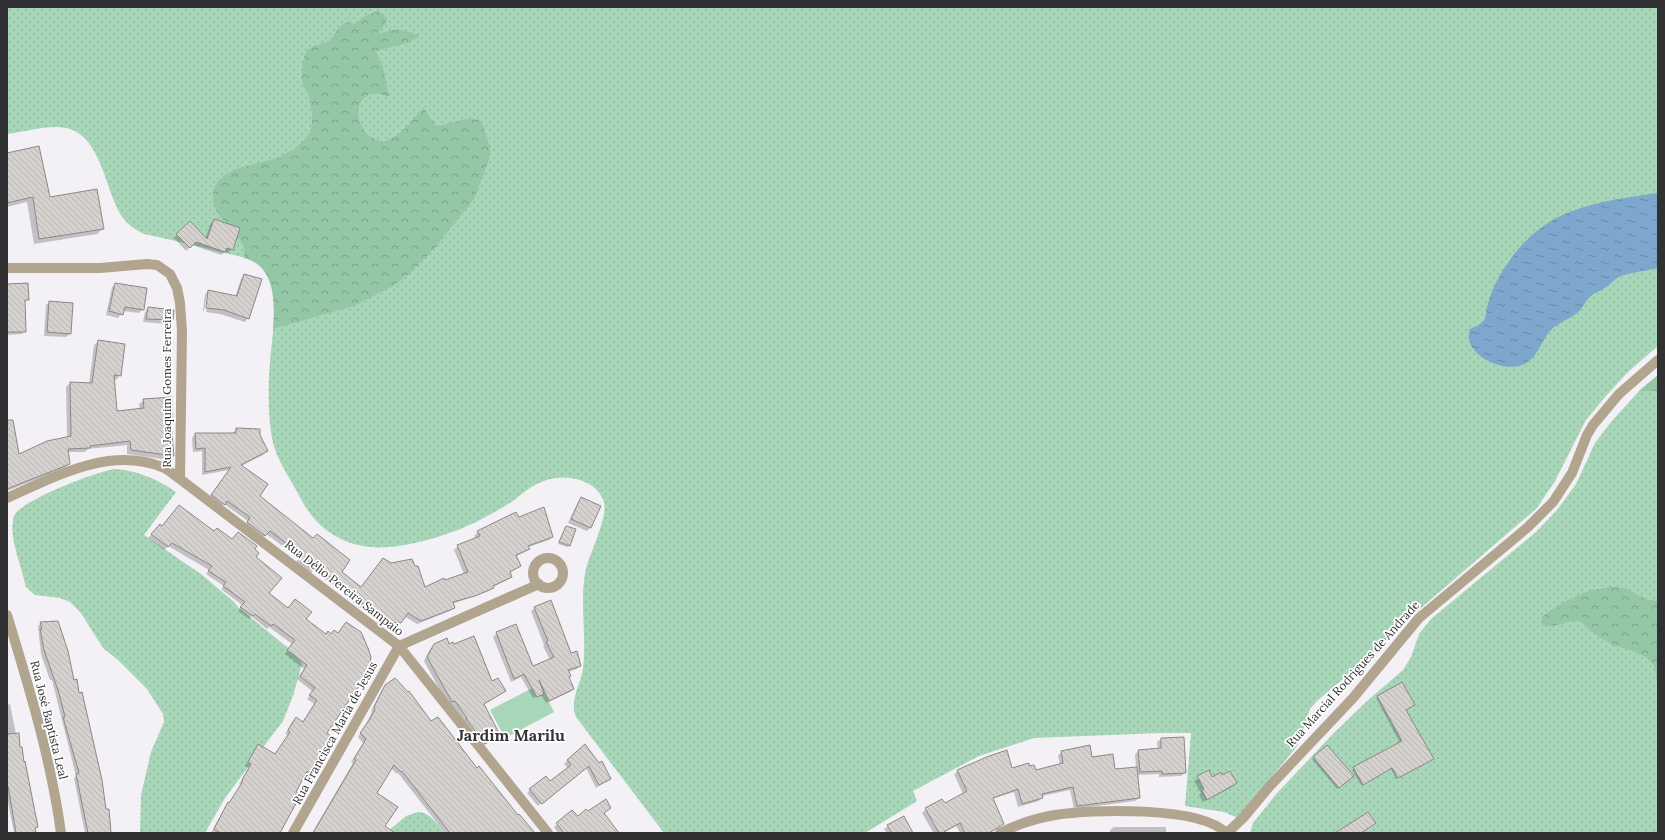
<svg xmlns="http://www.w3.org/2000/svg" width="1665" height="840" font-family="Lora,serif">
  <defs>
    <pattern id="grass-dots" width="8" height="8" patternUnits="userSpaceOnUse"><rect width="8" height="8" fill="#a8d6b8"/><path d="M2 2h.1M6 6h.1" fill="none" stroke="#91b89f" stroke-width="1.8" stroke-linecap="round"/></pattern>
    <pattern id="forest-crowns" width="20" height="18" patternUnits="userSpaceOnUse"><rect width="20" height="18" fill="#93c7a6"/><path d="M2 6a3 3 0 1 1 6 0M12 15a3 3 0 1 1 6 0" fill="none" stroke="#79a288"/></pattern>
    <pattern id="water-ripples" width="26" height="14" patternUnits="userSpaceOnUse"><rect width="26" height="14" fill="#7da7cd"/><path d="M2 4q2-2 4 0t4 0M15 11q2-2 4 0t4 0" fill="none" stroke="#6788a7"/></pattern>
    <pattern id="building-back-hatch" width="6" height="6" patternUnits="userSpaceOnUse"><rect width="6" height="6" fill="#d5d1cf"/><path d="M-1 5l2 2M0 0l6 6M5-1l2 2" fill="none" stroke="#b7b4b2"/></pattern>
  </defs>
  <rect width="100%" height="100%" fill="#f3f1f5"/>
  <!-- grass -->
  <path fill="url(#grass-dots)" d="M7,7H1658V346L1628,372L1606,396L1586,420L1555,481L1537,508L1407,620L1363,662L1317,701L1310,709L1298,745L1238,818L1224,812L1185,806L1191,733H1161L1034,738L979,756L913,791L917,801L865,833H664L576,717C569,699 581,685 583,668C587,637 579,598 586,569C590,553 608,517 604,502C603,499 601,496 600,494C588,477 562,474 544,481C532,485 523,493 513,501C505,506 497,511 489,515C459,533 398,553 363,546C351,544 339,539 329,532C313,521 303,504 295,488C285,471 273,452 271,432C268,409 268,385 270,362C272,334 283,284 257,264C246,256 230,255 217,251C193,245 169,239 144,234C136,230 128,225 123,218C103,189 102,126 56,127C40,127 23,132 7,134Z
    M1658,375V833H1250L1253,823L1277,793L1333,734L1367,701L1403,670L1411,657L1419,634L1431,619L1536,532L1557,510L1576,484L1595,443L1611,422L1639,391Z
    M115,469C139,471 157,479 176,492L144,535L201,574L233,601L239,608L297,655L302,664L293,696L283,721L225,798L205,833H140L141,795L151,752L164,722L163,714L147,689L118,660L103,648L81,613L70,602L60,598L35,595L26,587L24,580C20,561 8,536 14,516C19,501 98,471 115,469Z
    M418,812C430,812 438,825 445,833H386L406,816Z"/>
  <!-- forest -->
  <path fill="url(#forest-crowns)" d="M378,11C384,14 387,16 386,23L375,36C393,27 403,29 420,36L408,43L376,51L383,67L389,97C354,80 345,130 382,142C400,138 412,121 423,107L436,126C451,124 465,116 480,120L484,128L490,147V157L474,199L434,249L410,273L393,286L354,306L273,329C275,302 276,265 244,258C244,253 245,247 242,243C233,226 207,213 214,189C221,166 260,165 279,157C290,152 301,145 308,135C315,125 312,105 308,94C307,90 303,87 303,83C301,73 301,56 310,48C315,44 323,44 329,41C336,33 338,25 348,22L354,24L367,15Z
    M1658,375V391H1639Z
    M1611,587L1625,588L1648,600L1658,601V690C1656,683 1657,673 1654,666C1648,653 1625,649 1613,645C1608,642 1594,634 1590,630C1585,627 1584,622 1578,621C1571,619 1533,637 1543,616C1563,601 1586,589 1611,587Z"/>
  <!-- green -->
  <path fill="#a8d6b8" d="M540,684L554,712L505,738L490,710Z"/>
  <!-- water -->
  <path fill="url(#water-ripples)" d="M1658,193V268C1646,271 1631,272 1619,277C1614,279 1610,285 1605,288C1601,291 1596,292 1592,295C1585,300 1583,309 1576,314C1568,320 1559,322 1551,330C1542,339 1539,354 1528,362C1507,377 1460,354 1470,329C1474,327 1480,325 1483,322C1486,318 1486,312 1487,307C1489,300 1492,291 1495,284C1535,210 1582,204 1658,193Z"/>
  <!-- shadow -->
  <path fill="#0003" d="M7,154L49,198L103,229L97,234L34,244L27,202L7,207Z
    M214,220L232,249L228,253L225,252L221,255L192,245L186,251L174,238L190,223L205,239L211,223Z
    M244,275L248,318L245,322L220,314L206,312L209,294H207L204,311H203L205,294L209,291L235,297L241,279Z
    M116,284L143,309L139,313L123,311L118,318L106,315L112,287Z
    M7,285L28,299L24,303L25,331L22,334L7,335Z
    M50,302L70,334L66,337L44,336L46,305Z
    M148,308L173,311L172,320L168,324L143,322L145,312Z
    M99,341L120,375L116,380L114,379L116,412L140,410L139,404L144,400L172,422L170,424L173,456L169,460L127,454V445L88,449L85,452H67L69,464L65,468L7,491V425L18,456L67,438L66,387L70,383L89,384L94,345Z
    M236,429L259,435L267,451L263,455L241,466L258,497L341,572L361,588H424L464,574L454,550L458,546L476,539L474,536L478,532L516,513L518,518L552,537L549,540L528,547L525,552L515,557L520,566L509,573L511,577L507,580L493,587L489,591L452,604L454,608L450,611L417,624L404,616L397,626L383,625L347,598L349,595L313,571L311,573L296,562L299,558L266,534L261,539L244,526L248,521L224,504L220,508L208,499L229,470L202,475V451L193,452L192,438L195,434H232Z
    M581,498L591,527L587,531L568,523L578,502Z
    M162,527L213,532L253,549L254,557L268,593L305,620L326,734L322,757L319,760L316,759L309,772L304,775L295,792L277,833H211L225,807L228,804L241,785L239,784L249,768L245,766L255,749L258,746L274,755L288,735L285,734L292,722L296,719L302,723L314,704L307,699L313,692L297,679L304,669L285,654L292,644L269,627L267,629L251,616L249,619L238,611L242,605L221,589L224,586L206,574L209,570L168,546L164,550L148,538L157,528Z
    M565,528L569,546L567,547L558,544Z
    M535,608L570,654L580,665L577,669L568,672V677L573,689L570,692L546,703L541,695L533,698L521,677L511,682L493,637L497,633L532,668L550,660L543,646L544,645L531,611Z
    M41,623L73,681L79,694L110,833H85L74,778L76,776L52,680H50L41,654L38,626Z
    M434,645H449L491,683L504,691L483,705L499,735L481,747L448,705L424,661L430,649Z
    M1402,683L1405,710L1431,760L1396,779L1391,769L1361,785L1352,770L1400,743L1376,698Z
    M386,686L431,723L477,769L533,833H445L398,773L397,774L391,768L376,793L384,826L382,833H312L353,763L351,762L363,743L358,737L366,724L372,712L371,711L382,690Z
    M10,704L19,749L28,777L36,833H14L7,797V705Z
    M1161,739L1185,773L1181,776L1159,777V774L1137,775L1139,798L1135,801L1074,809L1070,790L1042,796L1039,801L1018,807L1014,792L992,799L1003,824L990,833H960L956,826L943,833H932L933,832L922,813L926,809L944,804L963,794L954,774L958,771L1029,767L1035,771L1060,765L1058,755L1062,752L1091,758L1114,770L1136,768L1135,754L1139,751L1158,750L1157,742Z
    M585,745L610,779L596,788L586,768L538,806L527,793L530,790L550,783L568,769L564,764Z
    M1327,746L1353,776L1337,789L1312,759Z
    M1208,772L1212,779L1222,776L1235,783L1232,787L1203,802L1199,795L1201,793L1194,781Z
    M610,808L603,814L618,833H558L554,827L572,811L577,818L588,813Z
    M888,826L912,833H887L884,829Z
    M1114,827H1166V833H1110V830Z"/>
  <!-- building -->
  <path fill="url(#building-back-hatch)" stroke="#8c8886" d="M39,146L50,197L97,189L104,229L39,239L33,197L7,203V153Z
    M214,219L240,228L233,250L227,248L225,252L196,242L190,248L176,234L190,221L207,239Z
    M244,274L262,279L249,319L224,310L206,308L208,290L237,296Z
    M28,283L29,300H25L26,332H7V284Z
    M115,283L147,288L144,310L125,307L123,315L109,311Z
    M49,301L73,303L71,334L47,332Z
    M148,307L174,310L173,320L146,319Z
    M98,340L125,344L121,376L114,375L117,411L144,408L143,399L172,397L173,423H171L174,456L131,450L130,441L90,446V448L68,449L70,464L7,489V420H13L19,454L47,441L71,436L70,382L92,383Z
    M236,428L260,429V435L268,451L241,465L268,484L260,496L313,538L317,534L350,560L342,572L361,587L383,558L391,563L412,559L415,566H418L425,587L444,578L445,580L468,572L457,545L480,536L477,531L516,512L519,517L544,507L553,537L528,546L530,549L516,555L521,566L510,572L512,577L493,586L494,588L475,596L453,602L455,608L421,621L408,613L401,623L389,622L349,594L351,591L317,568L315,570L299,558L301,554L270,531L265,536L247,522L250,517L227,501L225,505L211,495L231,467L205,472V448L196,449L195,433H236Z
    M581,497L601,506L591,528L571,519Z
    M179,505L214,531L217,528L232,539L238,532L257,546L255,549L259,553L256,557L282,578L269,593L288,608L295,599L312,612L306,619L326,634L328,631L331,634L334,630L338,633L346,622L361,632L368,648L371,657L369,671L327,733L333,738L323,758L319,756L309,773L307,771L296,792L301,794L280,833H220L214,829L228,802L229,803L243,781L242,780L251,764L248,762L258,744L275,754L290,732L288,730L296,717L303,722L317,700L309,695L315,688L300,676L307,665L287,650L295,640L273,624L271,626L255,614L253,616L240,607L245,602L223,586L226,582L208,571L212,566L172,543L168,547L151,534L160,524L162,526Z
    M566,526L576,529L570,546L559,542Z
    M551,600L571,653L577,651L581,666L568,670L571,676L569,677L574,689L549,701L539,680L544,694L537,697L524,674L514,679L496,632L516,624L533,666L554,657L546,642L548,641L534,607Z
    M58,621L68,651L74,680L77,679L79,693L82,692L102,780L106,809H109L111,833H88L76,774L79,773L63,717H65L59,693L44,650L40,629H42L40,622Z
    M474,636L492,681L498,678L506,691L484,704L500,735L485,744L466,719L467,718L455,701L452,702L427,657L434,644L447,638L449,644L453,642L454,644Z
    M395,678L408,692L409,691L431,721L438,717L477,768L479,766L518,815L519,814L535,833H450L402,771L401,772L394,765L377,793L398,807L385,826L395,833H313L356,760L354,759L366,739L360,733L370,719L375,709L374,707L385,685Z
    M1402,682L1415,705L1406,710L1434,759L1398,778L1392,768L1363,785L1353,767L1402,741L1377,696Z
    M19,733L20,747H22L24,762L25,761L34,807L38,827L35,828L36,833H16L8,786L7,787V734Z
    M1184,737L1186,773L1162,774V771L1140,772L1138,750L1161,748V738Z
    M585,744L599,763L602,761L611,779L599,785L589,766L542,804L529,789L546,776L550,781L571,765L567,760Z
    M1090,745L1092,757L1113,754L1115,769L1137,767L1140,798L1077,806L1073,787L1042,794L1043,798L1022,804L1018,789L993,798L1004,824L989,833H965L960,823L942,833H939L925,808L942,799L945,803L967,791L957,770L989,756L1007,750L1012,768L1029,763V766L1034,765L1036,770L1063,763L1061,751Z
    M1327,745L1354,776L1339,788L1313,757Z
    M1209,770L1212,777L1221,772L1222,775L1230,771L1237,783L1207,800L1202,790L1204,789L1197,776Z
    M606,799L611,808L604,813L619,833H564L556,823L572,810L578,816L586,809L588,811Z
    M1368,812L1376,823L1361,833H1335Z
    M904,816L913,833H892L887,825Z"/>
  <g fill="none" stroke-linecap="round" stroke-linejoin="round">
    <!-- minor -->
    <path stroke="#b2a590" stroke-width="10" d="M7,268H100L147,264L157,265L170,274L177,288L180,303L182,331L180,479
      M7,498C55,477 108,446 162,467C168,469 174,475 180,479L399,646L548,833
      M533 573a15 15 0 1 1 30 0a15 15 0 1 1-30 0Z
      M7,615C29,687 51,759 61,833
      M399,646L539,584
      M293,833L399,646
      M1000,833C1018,824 1036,818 1055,815C1091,809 1201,806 1226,833
      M1227,833L1244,817L1268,788L1353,698L1419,618L1528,527L1553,502L1572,473L1587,435L1593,425L1619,394L1658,360"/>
  </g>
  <g text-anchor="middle" stroke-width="3.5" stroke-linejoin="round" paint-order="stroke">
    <!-- street labels -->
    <g font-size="12" fill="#313032" stroke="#fff">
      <text transform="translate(167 388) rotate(-90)" y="4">Rua Joaquim Gomes Ferreira</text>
      <text transform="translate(344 588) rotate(38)" y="4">Rua Délio Pereira Sampaio</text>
      <text transform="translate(1353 674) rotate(-48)" y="4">Rua Marcial Rodrigues de Andrade</text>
      <text transform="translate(49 720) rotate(76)" y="4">Rua José Baptista Leal</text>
      <text transform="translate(335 733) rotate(-61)" y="4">Rua Francisca Maria de Jesus</text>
    </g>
    <!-- district labels -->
    <g font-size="16" font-weight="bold" fill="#363437" stroke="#fff">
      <text x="511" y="741">Jardim Marilu</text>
    </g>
  </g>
  <!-- border -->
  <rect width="1665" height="840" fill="none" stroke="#313032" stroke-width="16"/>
</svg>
